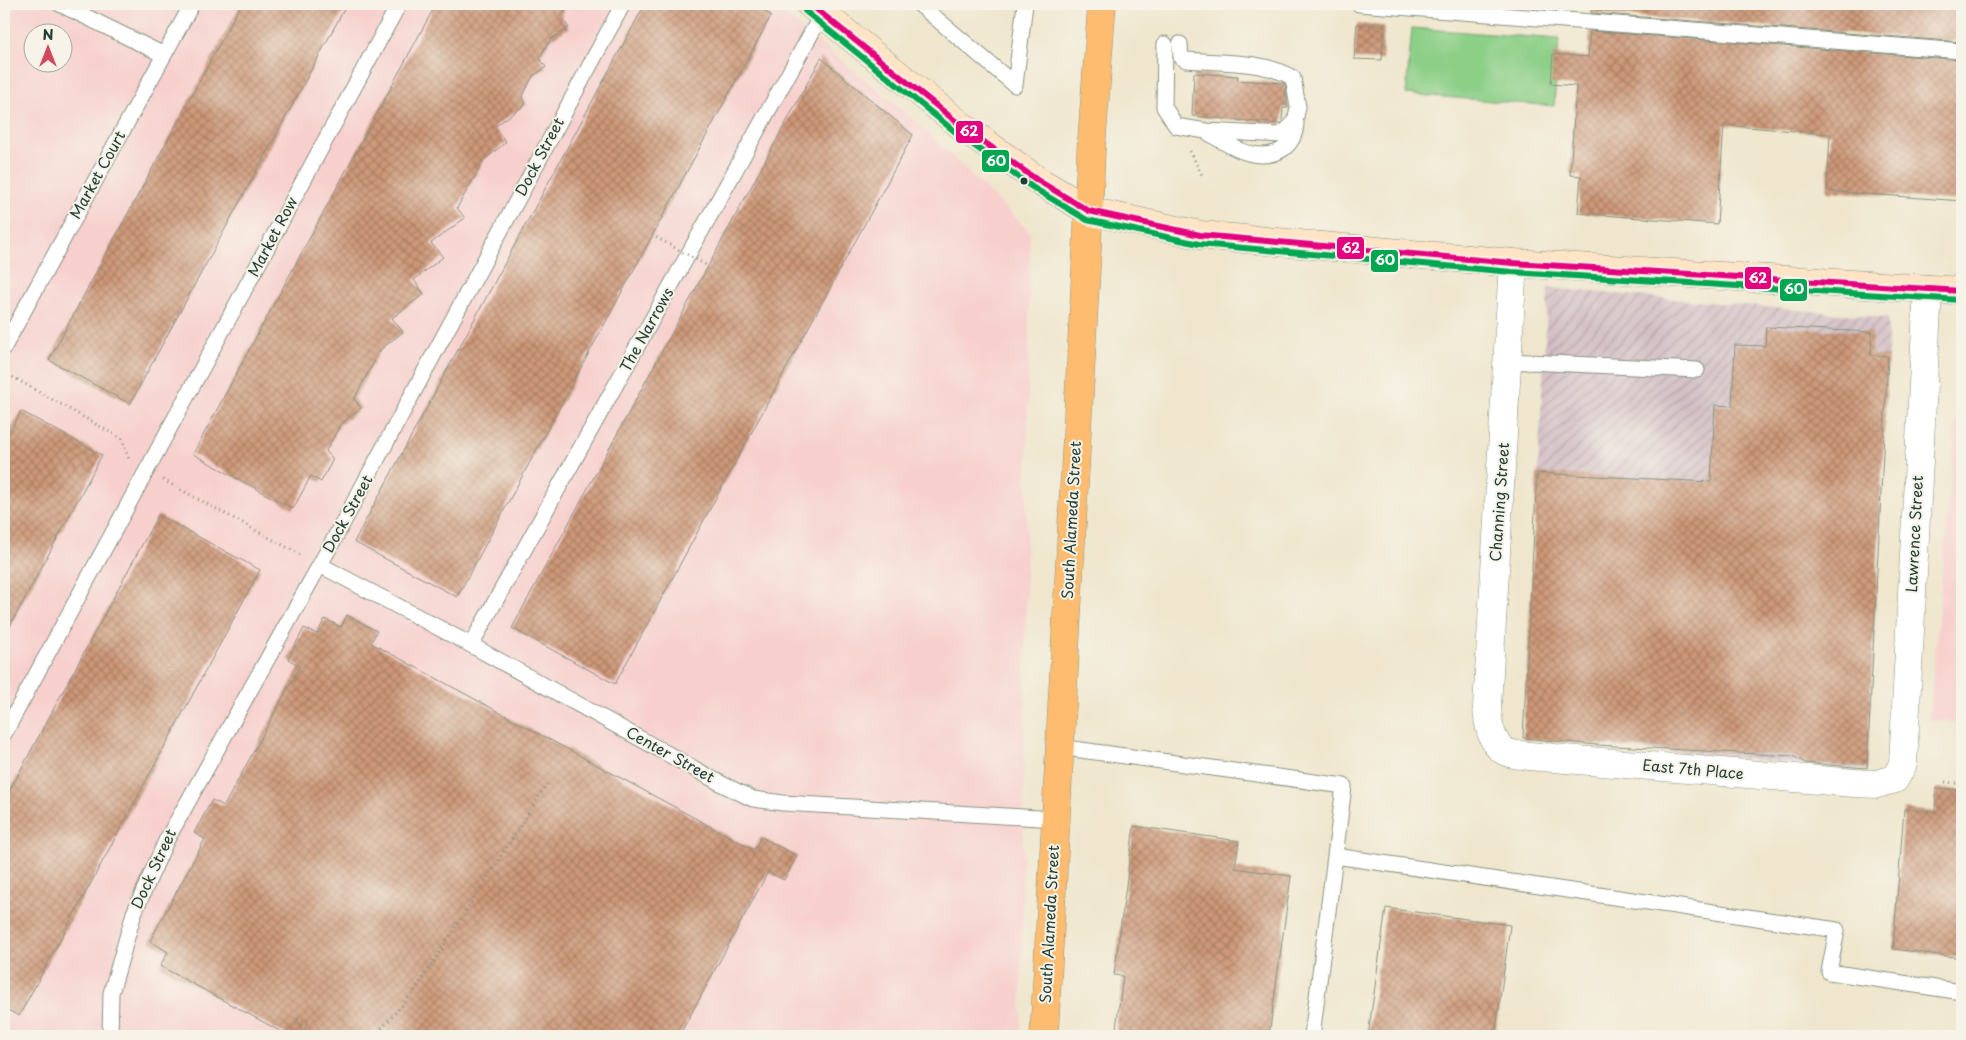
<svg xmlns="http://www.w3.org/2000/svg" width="1966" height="1040" font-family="'Playpen Sans',sans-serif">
  <defs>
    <pattern id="industrial-furrows" width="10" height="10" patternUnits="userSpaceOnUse" patternTransform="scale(1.25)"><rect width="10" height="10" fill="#d2bec4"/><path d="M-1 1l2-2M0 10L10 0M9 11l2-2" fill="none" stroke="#aa9ca0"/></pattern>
    <pattern id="building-cross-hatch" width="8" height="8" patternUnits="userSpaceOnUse" patternTransform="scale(1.25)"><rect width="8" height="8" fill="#ce9878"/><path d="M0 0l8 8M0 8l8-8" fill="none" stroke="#a77d63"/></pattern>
  </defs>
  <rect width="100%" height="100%" fill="#f7f3e8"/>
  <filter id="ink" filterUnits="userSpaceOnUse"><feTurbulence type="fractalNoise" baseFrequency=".02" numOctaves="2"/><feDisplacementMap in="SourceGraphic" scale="10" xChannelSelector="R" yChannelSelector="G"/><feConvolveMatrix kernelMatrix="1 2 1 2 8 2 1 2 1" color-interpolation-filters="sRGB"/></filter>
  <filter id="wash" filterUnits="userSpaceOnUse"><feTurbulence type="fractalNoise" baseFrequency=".0096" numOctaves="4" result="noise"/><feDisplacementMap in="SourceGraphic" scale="20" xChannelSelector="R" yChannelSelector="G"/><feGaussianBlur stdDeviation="1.12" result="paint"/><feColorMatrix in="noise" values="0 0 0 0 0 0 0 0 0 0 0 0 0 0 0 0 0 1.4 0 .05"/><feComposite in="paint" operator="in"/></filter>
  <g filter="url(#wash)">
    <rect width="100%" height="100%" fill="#efe6cd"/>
    <!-- built -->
    <path fill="#f7d0ce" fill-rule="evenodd" d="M17,4H772L913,119L1030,232L1021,1036H4V28ZM32,32H62V62H32Z
      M1962,359V722L1929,720Z"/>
    <!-- industrial -->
    <path fill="url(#industrial-furrows)" d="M1548,288L1888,318V356L1867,770L1523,738Z"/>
    <!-- garden -->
    <path fill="#8ccf87" stroke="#56865e" d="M1412,28L1559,39L1554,106L1406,94Z"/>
    <g id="blocks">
      <!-- building -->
      <path fill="url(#building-cross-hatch)" d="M241,4H347L130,404L49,360Z
        M436,4H568L561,17L569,28L551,39L539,58L546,67L533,76L522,97L526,104L494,127L506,142L484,160L457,208L465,218L431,243L443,257L414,280L424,294L392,318L403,332L381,349L354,399L361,408L340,425L326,451L333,459L321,482L311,476L293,509L193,454Z
        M645,4H756L771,16L457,597L354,542Z
        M1592,4H1962V42L1591,13Z
        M1357,24L1384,26L1382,60L1354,59Z
        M1590,31L1962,60V201L1827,191L1830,134L1724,125L1717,224L1578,213L1581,176L1570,175L1576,86L1551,84L1553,54L1588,57Z
        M821,58L913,135L615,684L512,628Z
        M1194,73L1238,76L1237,80L1283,83L1285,84L1288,108H1283L1282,121L1280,124L1192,116Z
        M1766,327L1872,332L1871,355L1888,356L1867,768L1805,763L1793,756L1597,745L1523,738L1537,473L1711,482L1715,405L1732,406L1735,345L1765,346Z
        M21,411L102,455L4,637V443Z
        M158,515L260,570L19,1016L4,1008V801Z
        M347,615L377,631L371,643L754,850L761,837L797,856L784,880L768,872L679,1036H289L160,966L168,952L150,941L205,839L194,833L212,800L224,806L300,666L288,659L304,628L317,634L325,619L341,627Z
        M1936,788L1962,790V958L1893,949L1904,809L1935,812Z
        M1134,826L1239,841L1235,868L1291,876L1269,1036H1115L1123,976L1114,975Z
        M1386,908L1510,925L1495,1036H1368Z"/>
    </g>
  </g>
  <g filter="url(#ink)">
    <use href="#blocks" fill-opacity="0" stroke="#879280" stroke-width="1"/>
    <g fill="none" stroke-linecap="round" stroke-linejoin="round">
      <defs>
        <path id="service" d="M60,4L164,55
          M919,4L1015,85
          M1359,4L1962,51
          M1165,44L1164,107L1176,126L1206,131L1281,135L1292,125L1296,117L1298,107L1293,78C1264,60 1219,63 1186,60L1181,57L1180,44
          M1015,85L1025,4
          M1207,132C1229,146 1258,165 1283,149C1292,143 1296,132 1296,122
          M4,347L192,4
          M1508,361L1697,370
          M320,565L471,645L722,784L753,799L783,803L1056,819
          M471,645L822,14
          M4,734L399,4
          M1059,747L1344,786L1312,1036
          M1335,856L1837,930L1829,972L1962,992
          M110,1036L111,993L134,913L166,841L332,543L623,4"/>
        <path id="minor" d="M1513,263L1487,707C1488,723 1491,747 1509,753C1515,755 1523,755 1529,756L1855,783L1877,784L1895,779L1903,764L1928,289"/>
        <path id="secondary" d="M810,4L963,127L1037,180L1089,211L1200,235L1513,263L1962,291"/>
        <path id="primary" d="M1044,1036L1087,250L1091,151L1102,4"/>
      </defs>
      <!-- service casing -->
      <use href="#service" stroke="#879280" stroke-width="17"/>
      <!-- minor casing -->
      <use href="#minor" stroke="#879280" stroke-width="29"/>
      <!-- secondary casing -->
      <use href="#secondary" stroke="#879280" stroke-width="29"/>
      <!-- primary casing -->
      <use href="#primary" stroke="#879280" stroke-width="29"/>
      <!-- path -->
      <path stroke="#879280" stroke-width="3" stroke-dasharray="1 4" stroke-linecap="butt" d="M1190,151L1202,175
        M4,372L122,439L129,459
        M163,480L303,556
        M1945,782L1962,784
        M298,1018L308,1024
        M296,1023L311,1030
        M375,1036L414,992L547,784"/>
      <!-- service -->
      <use href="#service" stroke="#fff" stroke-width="15"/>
      <!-- minor -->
      <use href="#minor" stroke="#fff" stroke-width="28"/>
      <!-- secondary -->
      <use href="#secondary" stroke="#ffe4c6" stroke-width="28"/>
      <!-- primary -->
      <use href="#primary" stroke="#febc70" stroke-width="28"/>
      <!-- path-bridge -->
      <path stroke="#879280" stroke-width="3" stroke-dasharray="1 4" stroke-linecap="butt" d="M652,235L708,266"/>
      <defs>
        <path id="bus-1" d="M810,4L963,127L1037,180L1089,211L1200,235L1513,263L1962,291"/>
        <path id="bus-2" d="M805,11L958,134L1032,187L1087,220L1199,244L1512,272L1961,300"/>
      </defs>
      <!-- bus-1 casing -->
      <use href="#bus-1" stroke="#f7f3e8" stroke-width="10"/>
      <!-- bus-2 casing -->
      <use href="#bus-2" stroke="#f7f3e8" stroke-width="10"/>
      <!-- bus-1 -->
      <use href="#bus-1" stroke="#e5007d" stroke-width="6"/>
      <!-- bus-2 -->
      <use href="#bus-2" stroke="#00a651" stroke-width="6"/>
    </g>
  </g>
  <!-- markers -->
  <circle fill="#1f3d34" stroke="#f7f3e8" stroke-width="2" cx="1024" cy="181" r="4.5"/>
  <g text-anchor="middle" stroke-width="4" stroke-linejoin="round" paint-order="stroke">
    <!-- street labels -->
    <g font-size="15" fill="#1f3d34" stroke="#f7f3e8">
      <text transform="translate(540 157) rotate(-62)" y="5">Dock Street</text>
      <text transform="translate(98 175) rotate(-61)" y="5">Market Court</text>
      <text transform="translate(273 237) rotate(-62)" y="5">Market Row</text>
      <text transform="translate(647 330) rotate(-61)" y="5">The Narrows</text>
      <text transform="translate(1500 502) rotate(-86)" y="5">Channing Street</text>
      <text transform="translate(348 514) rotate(-61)" y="5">Dock Street</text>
      <text transform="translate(1072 520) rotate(-87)" y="5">South Alameda Street</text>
      <text transform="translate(1915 534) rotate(-87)" y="5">Lawrence Street</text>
      <text transform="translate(670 755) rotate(29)" y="5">Center Street</text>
      <text transform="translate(1693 770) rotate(5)" y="5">East 7th Place</text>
      <text transform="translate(154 869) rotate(-65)" y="5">Dock Street</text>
      <text transform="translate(1050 924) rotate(-87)" y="5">South Alameda Street</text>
    </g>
  </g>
  <g stroke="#f7f3e8" stroke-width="2">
    <rect x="955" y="120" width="29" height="24" rx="5" fill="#e5007d"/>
    <rect x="981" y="149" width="29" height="24" rx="5" fill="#00a651"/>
    <rect x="1336" y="236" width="29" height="24" rx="5" fill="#e5007d"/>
    <rect x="1370" y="249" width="29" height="24" rx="5" fill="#00a651"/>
    <rect x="1744" y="266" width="28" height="24" rx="5" fill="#e5007d"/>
    <rect x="1779" y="278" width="29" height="24" rx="5" fill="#00a651"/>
  </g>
  <g font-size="14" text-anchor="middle" font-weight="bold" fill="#fff">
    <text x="969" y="136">62</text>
    <text x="996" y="166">60</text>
    <text x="1351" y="253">62</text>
    <text x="1385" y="265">60</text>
    <text x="1758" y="283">62</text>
    <text x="1794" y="294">60</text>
  </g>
  <!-- margin -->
  <rect width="1966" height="1040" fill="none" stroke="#f7f3e8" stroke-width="20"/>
  <!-- north arrow -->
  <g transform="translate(48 48)"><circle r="24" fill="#f7f3e8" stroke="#a1aaa0"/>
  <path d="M0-4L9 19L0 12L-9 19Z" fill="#d1495b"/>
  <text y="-8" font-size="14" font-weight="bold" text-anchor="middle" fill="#1f3d34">N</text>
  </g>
</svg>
